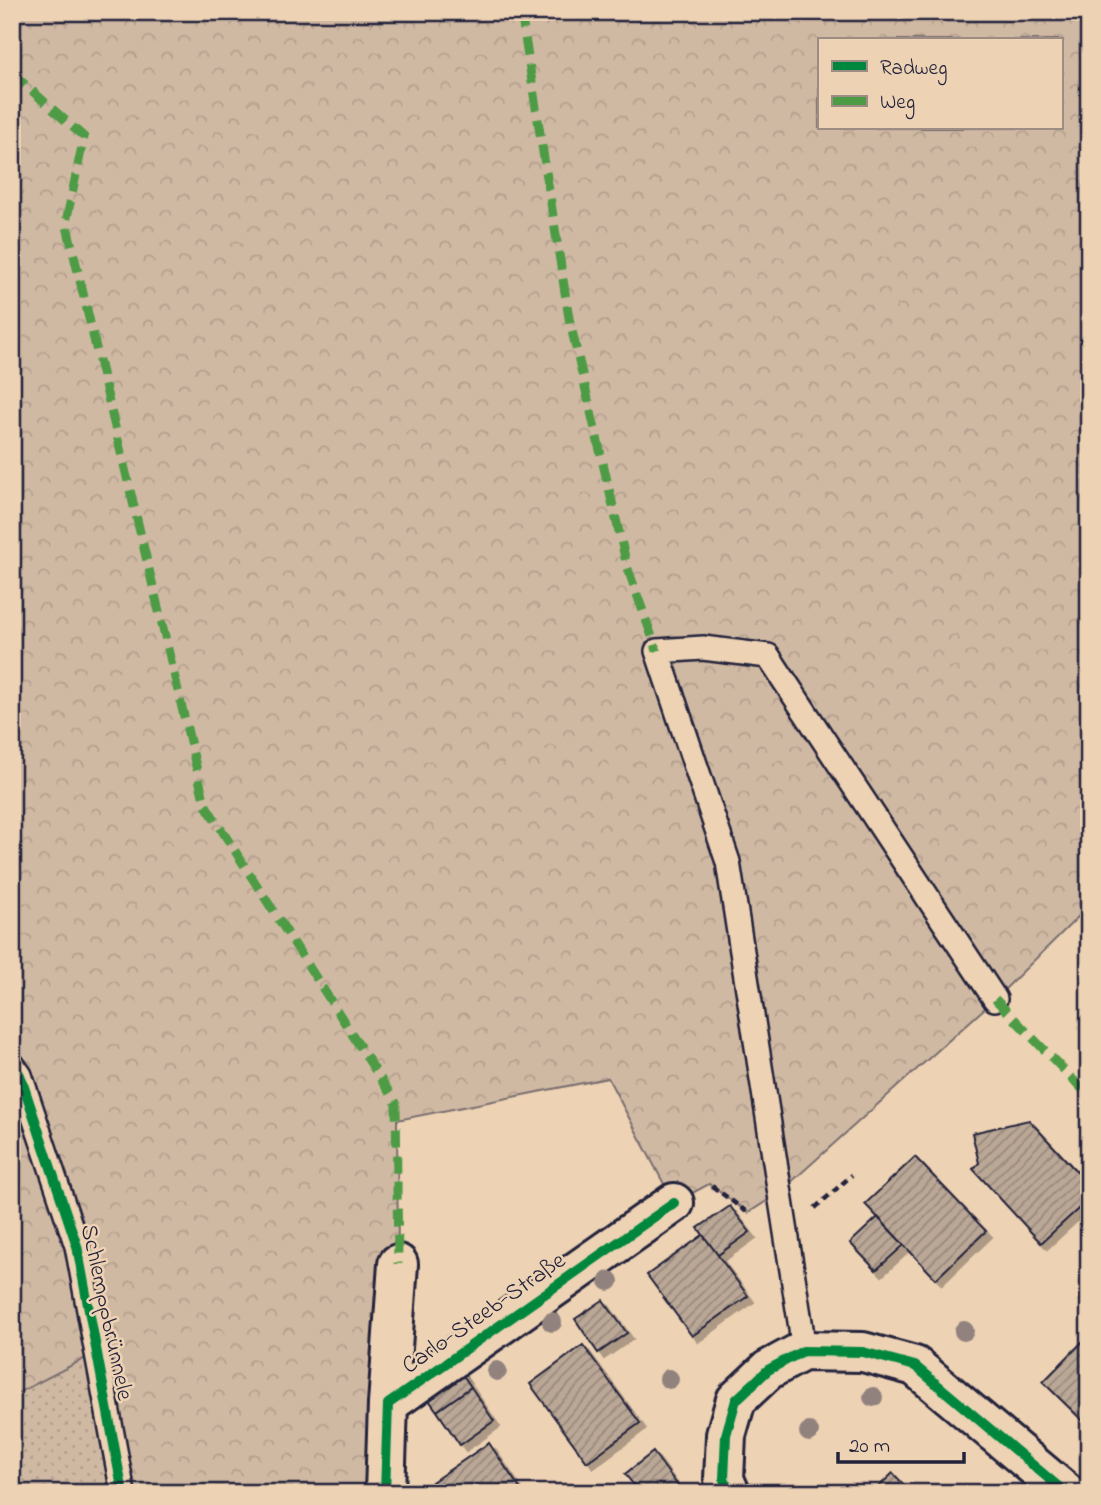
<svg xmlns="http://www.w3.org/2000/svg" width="1101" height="1505" font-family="'Indie Flower',sans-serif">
  <defs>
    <pattern id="forest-crowns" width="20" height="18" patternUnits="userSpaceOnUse" patternTransform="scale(1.75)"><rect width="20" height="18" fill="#d0b9a3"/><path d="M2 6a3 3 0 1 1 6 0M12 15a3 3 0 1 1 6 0" fill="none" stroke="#b29f8d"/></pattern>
    <pattern id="park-dots" width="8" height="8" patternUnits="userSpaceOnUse" patternTransform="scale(1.75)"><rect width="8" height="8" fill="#d0b9a3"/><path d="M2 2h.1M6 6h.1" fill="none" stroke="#b29f8d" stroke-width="1.8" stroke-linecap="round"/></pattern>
    <pattern id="building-hatch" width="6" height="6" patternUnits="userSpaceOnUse" patternTransform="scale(1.75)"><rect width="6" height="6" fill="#baa796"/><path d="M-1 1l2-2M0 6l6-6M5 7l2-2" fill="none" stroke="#97887c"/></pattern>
    <filter id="shadow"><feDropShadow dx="6" dy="6" stdDeviation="0" flood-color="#0004"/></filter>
  </defs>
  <rect width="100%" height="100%" fill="#edd2b4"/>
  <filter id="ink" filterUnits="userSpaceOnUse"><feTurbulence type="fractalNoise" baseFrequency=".0143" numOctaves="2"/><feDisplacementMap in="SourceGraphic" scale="14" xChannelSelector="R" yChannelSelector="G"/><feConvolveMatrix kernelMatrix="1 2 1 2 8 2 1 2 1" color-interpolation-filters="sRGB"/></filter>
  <g filter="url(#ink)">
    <!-- forest -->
    <path fill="url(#forest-crowns)" stroke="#796e6f" stroke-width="2" fill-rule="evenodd" d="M12,12H1089V906L995,999L779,1193L748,1213L709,1184L674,1203L608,1078L397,1120L398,1264L385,1493H12ZM819,40H1061V128H819Z"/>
    <!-- park -->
    <path fill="url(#park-dots)" stroke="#796e6f" stroke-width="2" d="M97,1352L123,1493H12V1396Z"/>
    <!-- building -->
    <path fill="url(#building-hatch)" stroke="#22223b" stroke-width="2" filter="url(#shadow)" d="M1029,1120L1089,1185V1199L1041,1243L973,1169L979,1163L972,1133Z
      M915,1157L986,1231L936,1279L865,1204Z
      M730,1206L750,1232L718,1255L698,1228Z
      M878,1217L904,1245L876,1270L850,1243Z
      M703,1235L748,1296L692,1336L647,1275Z
      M603,1300L627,1333L598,1353L575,1319Z
      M1089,1335V1427L1043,1382Z
      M583,1345L640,1423L587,1462L530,1384Z
      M461,1372L471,1387L437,1411L426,1396Z
      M471,1387L494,1421L460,1445L437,1411Z
      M489,1443L523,1493H440L432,1482Z
      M653,1452L681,1490L677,1493H640L625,1474Z
      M893,1473L911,1493H872Z"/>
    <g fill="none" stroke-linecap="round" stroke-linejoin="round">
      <defs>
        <path id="lane" d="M12,1064L20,1075L77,1246L123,1493
          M803,1351L801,1328L728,862L657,651L703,648L768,656L995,999"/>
        <path id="street" d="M388,1404L398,1264
          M385,1493L388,1404L674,1203
          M730,1493L724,1479L726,1435L736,1400L768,1370L803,1351L863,1352L915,1366L1066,1493"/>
      </defs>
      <!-- lane casing -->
      <use href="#lane" stroke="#22223b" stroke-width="28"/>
      <!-- street casing -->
      <use href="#street" stroke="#22223b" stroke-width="44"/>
      <!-- path -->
      <path stroke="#22223b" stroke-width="4.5" stroke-dasharray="7 5" stroke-linecap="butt" d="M712,1186L748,1213L750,1212
        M815,1208L852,1175"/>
      <!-- lane -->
      <use href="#lane" stroke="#edd2b4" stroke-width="23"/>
      <!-- street -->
      <use href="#street" stroke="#edd2b4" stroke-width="38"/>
      <!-- quiet -->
      <path stroke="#4d9b45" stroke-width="9" stroke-dasharray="18 9" stroke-linecap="butt" d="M521,12L569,318L627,566L657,651
        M12,73L84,137L66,222L205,804L396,1103L398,1264
        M995,999L1089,1096"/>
      <defs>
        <path id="cycleway" d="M12,1064L20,1075L77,1246L123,1493
          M385,1493L388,1404L674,1203
          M730,1493L724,1479L726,1435L736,1400L768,1370L803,1351L863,1352L915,1366L1066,1493"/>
      </defs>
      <!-- cycleway casing -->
      <use href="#cycleway" stroke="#edd2b4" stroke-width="15"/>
      <!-- cycleway -->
      <use href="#cycleway" stroke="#00873e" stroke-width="10"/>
    </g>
    <!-- trees -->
    <g fill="#91827d">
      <circle cx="609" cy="1281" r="10"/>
      <circle cx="552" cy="1322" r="10"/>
      <circle cx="964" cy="1331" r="10"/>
      <circle cx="497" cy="1371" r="10"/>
      <circle cx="669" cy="1379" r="10"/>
      <circle cx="873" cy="1397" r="10"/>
      <circle cx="809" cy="1432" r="10"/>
    </g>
  </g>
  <g text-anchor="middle" stroke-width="5" stroke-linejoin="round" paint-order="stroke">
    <!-- street labels -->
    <g font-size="24" fill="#22223b" stroke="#edd2b4">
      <text transform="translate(108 1312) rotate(78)" y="8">Schlemppbrünnele</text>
      <text transform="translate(483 1312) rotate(-35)" y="8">Carlo-Steeb-Straße</text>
    </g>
  </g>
  <!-- margin -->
  <rect width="1101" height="1505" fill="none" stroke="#edd2b4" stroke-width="42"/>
  <rect x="21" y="21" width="1059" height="1463" fill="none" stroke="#22223b" stroke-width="2.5" filter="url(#ink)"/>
  <!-- legend -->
  <rect x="818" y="38" width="245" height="91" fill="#edd2b4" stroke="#9c8c84" stroke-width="2"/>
  <rect x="832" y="61" width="35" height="10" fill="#00873e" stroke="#9c8c84" stroke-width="2"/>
  <text x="880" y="74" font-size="21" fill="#22223b">Radweg</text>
  <rect x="832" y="96" width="35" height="10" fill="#4d9b45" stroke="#9c8c84" stroke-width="2"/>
  <text x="880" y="108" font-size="21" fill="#22223b">Weg</text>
  <!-- scale -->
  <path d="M838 1452v10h126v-10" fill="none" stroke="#22223b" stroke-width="3.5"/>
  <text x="849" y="1452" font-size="21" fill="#22223b" stroke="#edd2b4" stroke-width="5" paint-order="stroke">20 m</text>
</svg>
